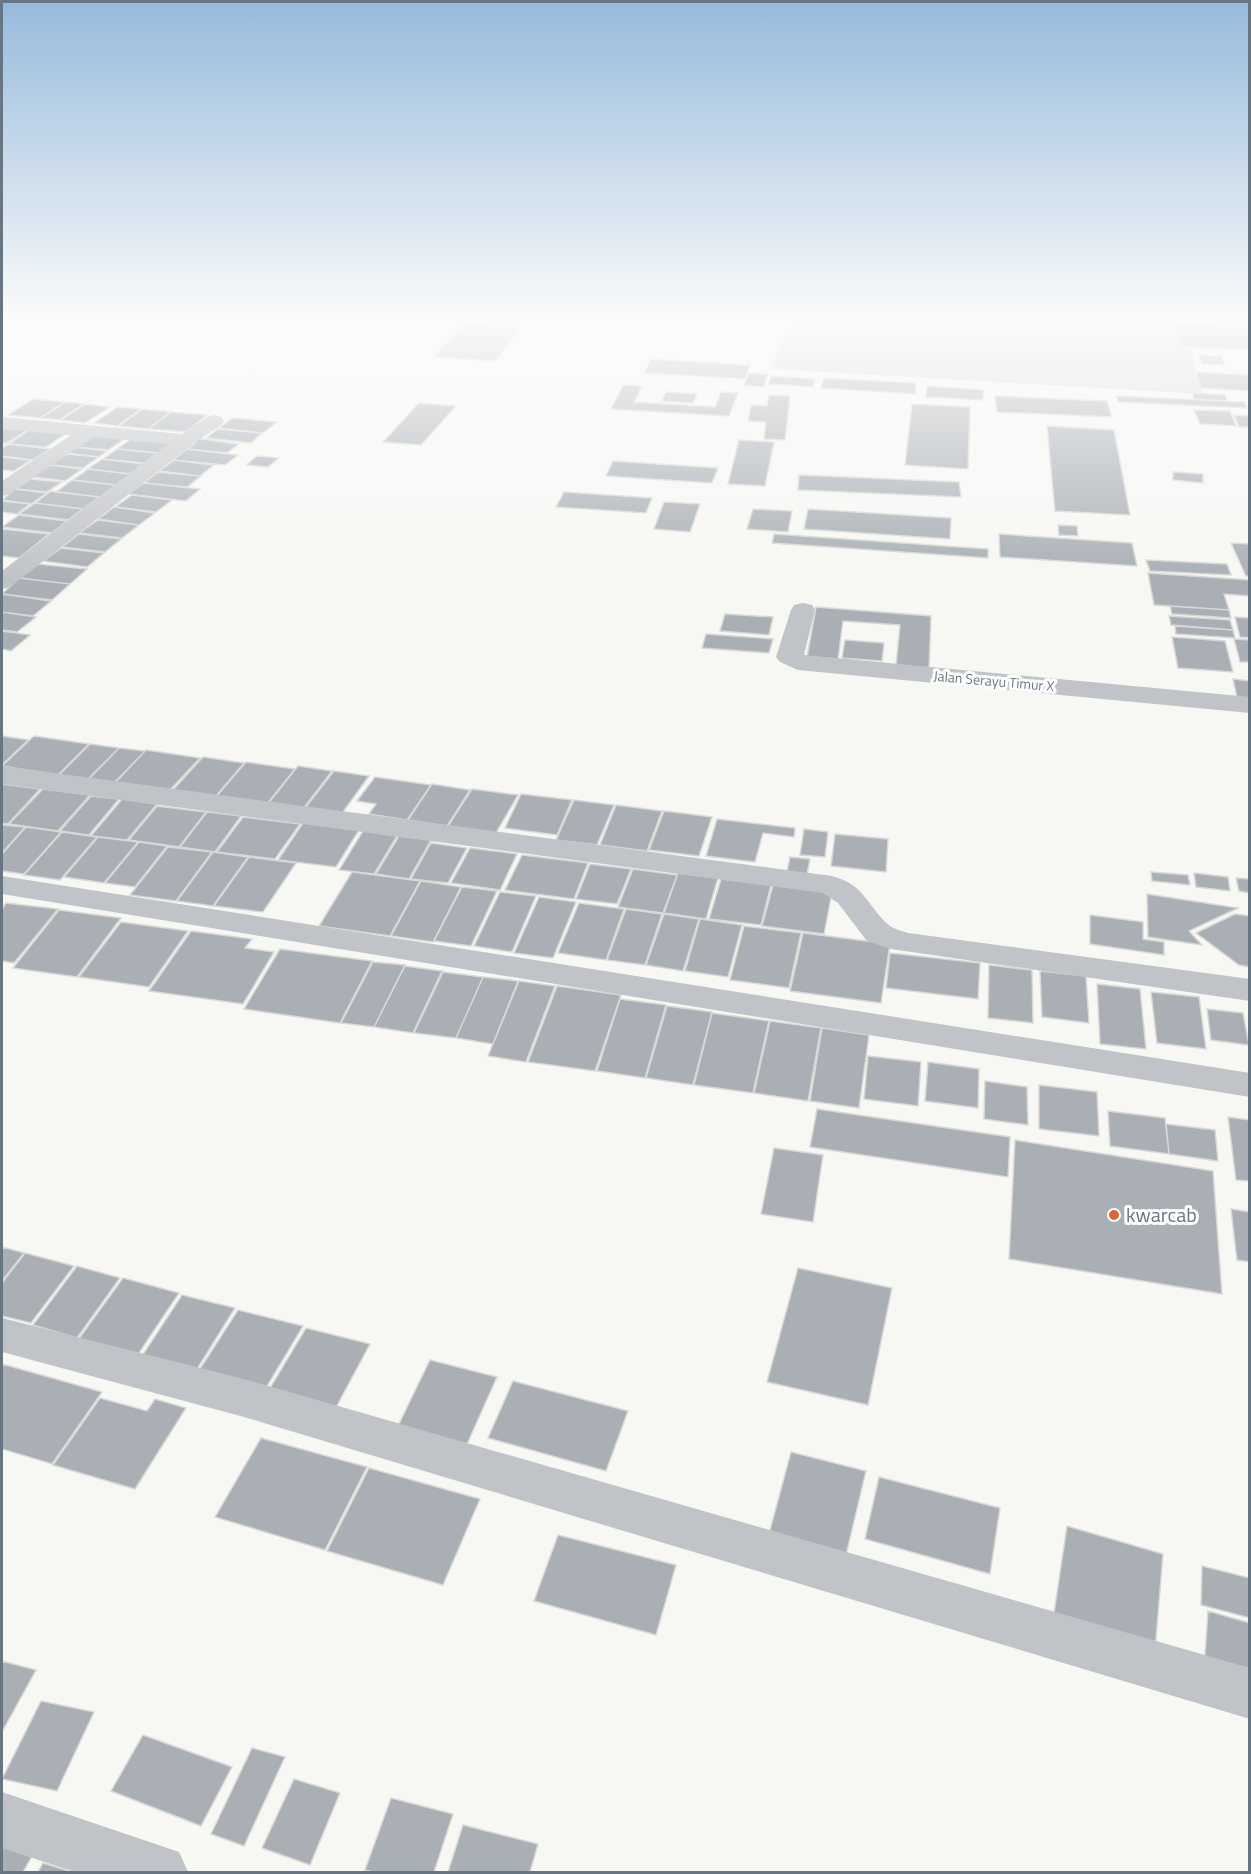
<svg xmlns="http://www.w3.org/2000/svg" width="1251" height="1874" font-family="'Titillium Web',sans-serif">
  <rect width="100%" height="100%" fill="#f7f7f4"/>
  <!-- green -->
  <path fill="#d8ddd5" d="M790,319H1181L1203,394L771,369Z"/>
  <!-- building -->
  <path fill="#a9afb5" stroke="#d8d8d6" stroke-width="1.5" d="M489,319L509,321L505,325L523,326L495,361L434,357L465,323L485,324Z
    M1173,323L1250,327V350L1182,347Z
    M1199,355L1221,356L1225,365L1202,364Z
    M651,359L750,365L745,379L644,373Z
    M1196,372L1250,375V391L1201,388Z
    M749,373L768,374L764,387L744,385Z
    M771,376L815,379L813,387L768,384Z
    M824,378L916,383L915,394L821,388Z
    M623,385L642,386L634,402L715,407L721,392L738,393L729,416L611,409Z
    M927,386L983,390V400L926,397Z
    M666,392L697,394L693,403L662,401Z
    M1193,393L1225,395L1227,401L1194,399Z
    M769,395L790,396L785,440L764,439L766,422L748,421L751,405L767,406Z
    M995,396L1107,401L1112,417L997,412Z
    M1116,396L1244,402L1247,408L1118,402Z
    M33,399L65,402L40,418L8,415Z
    M66,402L84,404L59,420L41,418Z
    M419,403L456,406L421,445L383,442Z
    M85,404L110,407L85,423L61,420Z
    M912,404L970,407L968,469L905,465Z
    M118,407L141,409L117,426L94,423Z
    M142,409L170,412L148,429L119,426Z
    M1194,410L1230,411L1236,426L1200,424Z
    M171,412L207,415L186,432L149,429Z
    M1234,415L1250,416V427H1239Z
    M233,418L277,422L263,433L219,428Z
    M1047,426L1114,430L1130,515L1055,511Z
    M2,428L28,430L7,443H2Z
    M218,429L262,433L251,443L206,438Z
    M29,430L66,434L46,447L9,444Z
    M94,435L126,438L108,450L76,447Z
    M194,438L239,444L227,453L187,449L195,443L189,442Z
    M131,439L172,443L159,453L117,449Z
    M739,440L774,442L765,486L728,484Z
    M9,444L50,449L33,460L2,456V448Z
    M75,447L107,451L99,457L67,453Z
    M117,449L158,453L144,463L103,459Z
    M187,449L238,455L225,465L173,460Z
    M66,454L99,457L83,468L50,465Z
    M257,456L279,458L268,467L246,465Z
    M2,457L31,460L14,471L2,470Z
    M102,459L144,464L130,474L88,469Z
    M174,460L214,465L200,476L159,471Z
    M613,461L718,468L712,483L606,476Z
    M50,465L82,469L65,481L33,477Z
    M88,469L131,474L116,485L73,480Z
    M158,472L201,476L187,487L144,483Z
    M1173,472L1203,474V483L1173,480Z
    M799,475L959,482L961,497L798,490Z
    M30,479L62,482L47,492L16,489Z
    M72,480L116,485L100,497L56,492Z
    M144,483L200,489L186,501L128,494Z
    M15,489L47,493L31,504L2,500Z
    M51,491L99,497L83,509L35,503Z
    M564,492L652,498L646,513L556,507Z
    M132,495L172,500L156,512L115,507Z
    M2,501L30,504L17,514L2,512Z
    M664,502L700,504L690,532L654,529Z
    M35,503L83,509L68,520L19,514Z
    M114,507L155,513L139,525L98,519Z
    M753,509L792,511L788,532L747,529Z
    M808,509L951,518L950,539L804,529Z
    M19,515L67,521L52,533L2,527Z
    M98,520L139,525L122,538L79,533Z
    M1058,525L1077,526L1078,536L1059,535Z
    M2,529L49,534L19,558L2,556Z
    M79,534L121,539L105,552L62,547Z
    M774,534L988,549V558L772,543Z
    M999,534L1132,543L1137,566L1000,557Z
    M1231,543L1250,544V576H1246Z
    M61,548L104,553L87,567L43,561Z
    M1146,560L1227,564L1231,575L1150,571Z
    M38,564L87,569L70,584L20,578Z
    M1148,573L1250,580V596L1224,594L1229,610L1154,605Z
    M19,578L70,584L52,600L2,594Z
    M2,594L51,601L33,616L2,612Z
    M1170,606L1229,610L1231,618L1172,614Z
    M816,607L931,616L929,669L896,666L900,625L843,621L838,659L807,657Z
    M2,612L36,617L17,632L2,630Z
    M725,614L773,617L769,635L720,631Z
    M1169,616L1230,620L1233,630L1171,625Z
    M1235,617L1250,618V638L1240,637Z
    M1175,626L1233,630L1235,638L1176,634Z
    M2,631L30,635L11,651L2,649Z
    M706,634L773,639L769,653L702,648Z
    M1172,637L1225,641L1233,672L1178,668Z
    M1234,639L1250,640V662H1240Z
    M845,640L884,643L882,661L842,658Z
    M1233,679L1250,681V698L1237,697Z
    M2,736L28,740L2,765Z
    M34,736L89,744L58,775L2,766Z
    M90,744L119,748L88,779L59,775Z
    M119,748L145,751L114,783L89,779Z
    M146,750L200,758L169,791L115,783Z
    M203,757L244,763L215,797L172,791Z
    M246,762L295,769L266,805L216,797Z
    M298,766L332,771L302,810L267,805Z
    M334,771L369,776L340,816L303,811Z
    M375,777L431,785L407,820L369,814L376,804L357,801Z
    M2,784L40,789L8,824L2,823Z
    M432,784L470,790L447,826L408,820Z
    M43,789L90,795L58,831L9,824Z
    M472,789L518,795L496,833L448,826Z
    M521,794L572,800L557,835L505,828Z
    M91,796L119,799L89,835L60,831Z
    M122,799L157,804L127,840L91,836Z
    M574,800L614,805L597,845L556,840Z
    M616,805L662,811L647,851L600,845Z
    M157,806L206,812L179,847L129,840Z
    M664,811L712,817L699,856L649,850Z
    M207,812L241,816L215,852L180,847Z
    M243,817L300,824L275,859L217,852Z
    M717,819L795,828L794,837L763,833L755,862L706,856Z
    M303,823L359,830L336,867L278,860Z
    M2,825L25,827L2,853Z
    M26,827L61,832L24,874L2,871V854Z
    M804,829L828,832L825,857L800,855Z
    M363,831L397,836L374,874L339,870Z
    M62,832L97,837L60,880L24,875Z
    M835,834L888,839L886,872L831,866Z
    M399,836L431,840L409,879L376,874Z
    M98,837L138,842L104,883L64,877Z
    M139,842L167,846L135,887L105,883Z
    M431,843L467,848L448,883L411,879Z
    M168,847L212,852L176,901L130,895Z
    M470,848L517,854L500,890L451,883Z
    M213,852L248,857L213,906L177,901Z
    M522,855L588,863L574,899L505,890Z
    M249,857L296,863L263,912L214,906Z
    M790,857L810,859L807,874L787,872Z
    M590,864L631,869L617,904L576,899Z
    M633,869L677,875L663,913L618,907Z
    M352,872L420,881L390,936L319,926Z
    M1151,872L1188,875L1190,885L1152,881Z
    M678,873L718,878L706,919L664,913Z
    M1194,873L1228,877L1230,891L1196,887Z
    M1236,878L1250,879V893L1239,891Z
    M721,879L771,885L761,925L709,919Z
    M421,881L461,887L433,942L391,936Z
    M773,885L832,893L824,934L762,926Z
    M462,887L497,891L471,946L434,941Z
    M500,892L536,896L512,952L474,946Z
    M1147,894L1238,908L1189,931L1202,945L1148,937Z
    M539,897L576,902L553,958L514,953Z
    M6,903L58,909L14,963L2,961V909Z
    M579,903L624,909L606,960L558,953Z
    M626,909L662,914L645,965L607,960Z
    M59,910L121,918L77,977L13,968Z
    M664,914L699,919L683,971L646,965Z
    M1235,914L1250,916V967L1239,965L1196,933Z
    M1090,915L1143,922V939L1164,942V955L1090,944Z
    M700,919L742,925L728,977L685,971Z
    M121,922L188,931L149,987L79,977Z
    M744,926L801,933L789,988L730,980Z
    M191,931L252,939L245,948L274,952L243,1004L149,991Z
    M803,933L890,944L881,1003L790,991Z
    M280,949L372,961L340,1023L244,1009Z
    M890,953L980,963L978,999L886,988Z
    M373,962L405,965L374,1027L341,1023Z
    M989,965L1032,970L1033,1023L988,1018Z
    M405,966L442,971L413,1033L374,1027Z
    M1040,971L1086,976L1089,1023L1042,1017Z
    M443,972L483,977L456,1038L414,1033Z
    M483,977L518,981L493,1044L456,1038Z
    M519,981L555,986L526,1062L488,1056Z
    M1097,984L1140,989L1146,1049L1100,1044Z
    M557,986L621,995L595,1071L528,1062Z
    M1151,992L1199,997L1206,1049L1157,1043Z
    M620,999L666,1005L645,1078L597,1071Z
    M667,1006L712,1012L693,1085L646,1078Z
    M1207,1009L1243,1013L1249,1045L1211,1040Z
    M712,1013L769,1021L753,1093L694,1085Z
    M770,1021L821,1028L808,1101L754,1093Z
    M822,1028L869,1035L859,1108L810,1101Z
    M868,1056L921,1062L918,1106L864,1099Z
    M928,1062L979,1069L978,1108L925,1101Z
    M985,1081L1027,1087L1028,1125L984,1119Z
    M1039,1085L1097,1092L1099,1136L1039,1129Z
    M817,1109L1010,1137L1008,1177L810,1147Z
    M1108,1111L1165,1118L1169,1154L1110,1146Z
    M1228,1117L1250,1120V1181L1236,1180Z
    M1166,1124L1215,1130L1218,1161L1169,1154Z
    M1015,1140L1213,1171L1222,1294L1009,1259Z
    M774,1148L823,1155L813,1222L761,1214Z
    M1231,1209L1250,1212V1262L1237,1260Z
    M2,1247L24,1253L2,1281Z
    M25,1253L74,1266L31,1323L2,1316V1283Z
    M77,1266L120,1278L77,1338L33,1325Z
    M798,1268L892,1288L868,1405L767,1382Z
    M123,1278L179,1293L137,1356L78,1340Z
    M182,1295L235,1308L194,1374L140,1359Z
    M238,1310L303,1326L263,1393L196,1375Z
    M306,1328L370,1344L334,1411L267,1393Z
    M430,1360L497,1377L467,1444L398,1426Z
    M2,1364L102,1392L52,1464L2,1449Z
    M513,1381L628,1411L606,1471L488,1438Z
    M100,1398L147,1411L155,1399L186,1408L135,1489L53,1465Z
    M261,1438L367,1467L325,1550L215,1517Z
    M791,1452L866,1471L846,1555L769,1534Z
    M369,1468L480,1499L443,1585L327,1551Z
    M879,1477L1000,1508L990,1574L865,1539Z
    M1067,1526L1163,1554L1155,1651L1053,1620Z
    M558,1535L676,1565L656,1635L534,1601Z
    M1202,1566L1250,1578V1618L1201,1605Z
    M1208,1611L1250,1623V1682L1204,1669Z
    M2,1661L36,1670L2,1732Z
    M41,1701L94,1712L57,1791L2,1779Z
    M143,1735L232,1767L201,1826L111,1791Z
    M252,1748L285,1757L244,1846L211,1834Z
    M294,1779L340,1793L310,1865L262,1848Z
    M391,1798L453,1814L434,1872H373L365,1870Z
    M463,1825L538,1844L530,1872H448Z
    M2,1846L32,1856L23,1872H2Z
    M43,1863L72,1872H38Z"/>
  <g fill="none" stroke-linecap="round" stroke-linejoin="round">
    <!-- minor -->
    <path fill="#c0c3c7" fill-rule="evenodd" d="M214,415L221,417L224,421L221,425L193,444L10,587L2,589V571L168,444L94,437L9,494L2,496V481L71,435L2,429V417L182,434L207,417Z
      M803,603L812,605L815,610L804,655L1250,697V713L798,670L780,662L776,657L791,610L794,605Z
      M2,766L832,876C865,884 867,907 890,926C894,929 902,931 908,933L1250,979V1001L891,949L867,941L838,903L823,893L2,784Z
      M2,876L1250,1073V1097L2,894Z
      M2,1318L244,1379L1250,1668V1719L244,1417L2,1352Z
      M2,1792L179,1852L188,1872H75L2,1848Z"/>
  </g>
  <!-- sky -->
  <linearGradient id="sky" x2="0" y2="1"><stop stop-color="#96badc"/><stop offset="0.55" stop-color="#fbfbfa"/><stop offset="1" stop-color="#fbfbfa" stop-opacity="0"/></linearGradient>
  <rect width="1251" height="581" fill="url(#sky)"/>
  <!-- markers -->
  <circle fill="#d76834" stroke="#fff" stroke-width="2" cx="1114" cy="1215" r="6"/>
  <g text-anchor="middle" stroke-width="6" stroke-linejoin="round" paint-order="stroke">
    <!-- far-street labels -->
    <g font-size="14" fill="#687583" stroke="#fff">
      <text transform="translate(994 681) rotate(5)" y="5">Jalan Serayu Timur X</text>
    </g>
    <!-- near-poi labels -->
    <g font-size="20" fill="#687583" stroke="#fff" text-anchor="start">
      <text x="1126" y="1222">kwarcab</text>
    </g>
  </g>
  <!-- border -->
  <rect width="1251" height="1874" fill="none" stroke="#687583" stroke-width="6"/>
</svg>
